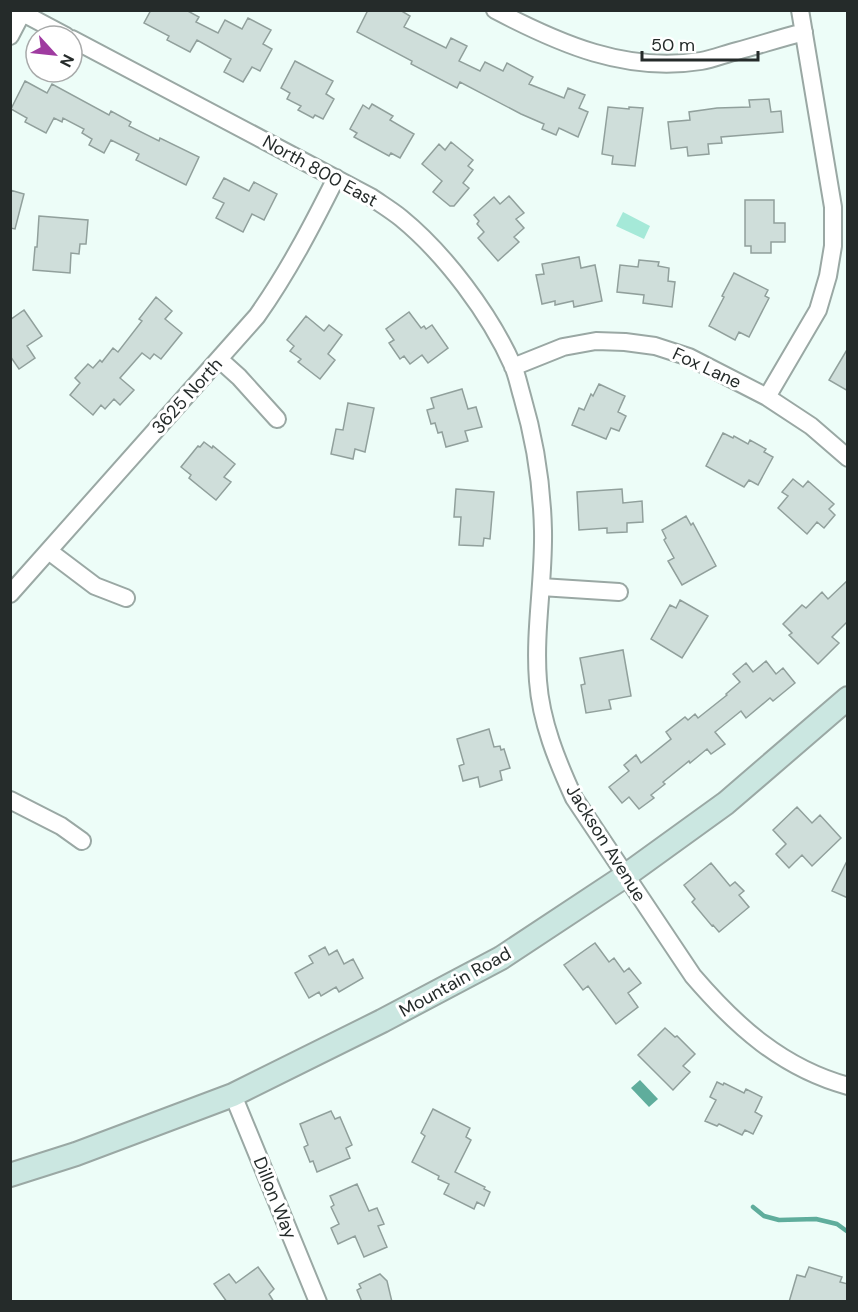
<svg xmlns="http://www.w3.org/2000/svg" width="858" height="1312" font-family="'DM Sans',sans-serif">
  <rect width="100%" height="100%" fill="#edfdf8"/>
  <!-- green -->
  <path fill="#a5e9d8" d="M623,212L650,226L644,239L616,226Z"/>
  <!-- water -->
  <path fill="#5fad9c" d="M640,1080L658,1099L649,1107L631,1088Z"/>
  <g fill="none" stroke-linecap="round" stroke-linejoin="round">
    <!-- stream -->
    <path stroke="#5fad9c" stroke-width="4.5" d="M753,1207L764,1216L779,1220L816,1219L837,1224L848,1232"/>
  </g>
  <!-- building -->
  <path fill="#cfdeda" stroke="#91a09c" stroke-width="1.5" d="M151,10H186L199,17L196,22L218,33L225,20L242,29L248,18L271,30L263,44L272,49L260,71L252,67L243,82L224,72L231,59L197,40L190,52L167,40L169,36L144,23Z
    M368,10H400L410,16L404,27L446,48L451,38L467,46L459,61L480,71L485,62L503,71L507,63L533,77L529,84L564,98L568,88L585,95L579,108L588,112L578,137L559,128L556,135L542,129L544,124L521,114L460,82L457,88L411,64L412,61L357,32Z
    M295,61L333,81L326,94L334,99L323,119L315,115L313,118L298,110L301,106L287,99L290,93L281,88Z
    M25,81L47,93L52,84L109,115L111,111L131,122L129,126L159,141L160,138L199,157L186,185L136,160L139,154L111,140L104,153L89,145L92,139L82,133L84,129L63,118L62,122L54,118L46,133L25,122L27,118L11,109Z
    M769,99L771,112L781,111L783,132L721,137L722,143L708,144L709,154L688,156L687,147L671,149L668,122L690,120L689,112L717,108L750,107L749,100Z
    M372,104L393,116L390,120L414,134L400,158L391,153L389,156L354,137L357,133L350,129L363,105L369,109Z
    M608,107L629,109V107L643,108L635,166L612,164L613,156L602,154Z
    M451,142L473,160L468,166L473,170L463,183L469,188L454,206H450L433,192L442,181L422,164L439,144L445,150Z
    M224,178L249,191L254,182L277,194L264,220L252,214L243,232L216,218L224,203L213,198Z
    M10,190L24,194L15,229L10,228Z
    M509,196L524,213L516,219L524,228L514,237L519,242L498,261L478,238L484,232L477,224L479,221L474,215L494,197L500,204Z
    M745,200H774V223H785V242H771V253H751V246H745Z
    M39,216L88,220L86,244H80L79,254L71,253L70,273L33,270L35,247H37Z
    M579,257L581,268L595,265L602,301L574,307L573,301L555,305V301L542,304L536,275L544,274L542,264Z
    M639,260L659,262L658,266L669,268L668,281L675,282L672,307L643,303L644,295L617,292L620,265L638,267Z
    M734,273L768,290L765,296L769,298L749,337L739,332L735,340L709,326L724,297L722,296Z
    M156,297L172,311L165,319L182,333L161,359L154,354L150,359L142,353L120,378L134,390L120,405L114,399L105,409L101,405L93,415L70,395L80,383L75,378L88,364L93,368L100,360L102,362L113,348L118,352L142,321L139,319Z
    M24,310L42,336L27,346L35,358L19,369L10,356V320Z
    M409,312L421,328L424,326L426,329L432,325L448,348L428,363L422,355L410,364L404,356L400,359L389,343L394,340L386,329Z
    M306,316L324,331L329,325L342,335L328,354L335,360L320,379L298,362L301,359L290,351L294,346L287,340Z
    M848,348V391L829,380Z
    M599,384L625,396L618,412L626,416L619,431L611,428L606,439L572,425L579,408L584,410L591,394L593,396Z
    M462,389L468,409L476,407L482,427L465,431L468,441L446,447L442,432L438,433L435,423L431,424L427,410L434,408L431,398Z
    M348,403L374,408L365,452L355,449L353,459L331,454L336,429L343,430Z
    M723,433L733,438L734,436L748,444L750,440L766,449L764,452L773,457L758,485L749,480L744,487L706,466Z
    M204,442L212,448L213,446L235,464L224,477L231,482L216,500L189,478L191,475L181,467L198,446L200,447Z
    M793,479L803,487L808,481L834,504L829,509L835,515L824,528L817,522L807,534L778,508L788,496L782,492Z
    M456,489L494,492L490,539L484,538L483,546L459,545L461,517H454Z
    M622,489L623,503L642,501L643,522L627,523V532L607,533V528L579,530L577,492Z
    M686,516L691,525L693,523L716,566L682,585L668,561L674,558L664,540L666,538L662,530Z
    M848,580V621L832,637L839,643L818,664L789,635L792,633L783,624L802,605L806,608L822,592L828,599Z
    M680,600L708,616L682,658L651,639L670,605L676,608Z
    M623,650L631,696L609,700L611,709L586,713L581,685L585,684L580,658Z
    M766,661L776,674L783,668L795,683L773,701L770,698L746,718L741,711L715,732L725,744L711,754L707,749L690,763L689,761L663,782L665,784L651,795L654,798L639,809L629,797L622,803L609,787L629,771L624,765L636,755L641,763L671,739L666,732L685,717L688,720L695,714L698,718L727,695L726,694L740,682L733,674L746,663L753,672Z
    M489,729L494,747L500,746L501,750L504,749L510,768L500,771L502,780L480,787L478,777L463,781L459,766L464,764L457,739Z
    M797,807L812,823L820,815L841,838L812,866L802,855L789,868L776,854L786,844L773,830Z
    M848,859V898L832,891Z
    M711,863L730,886L735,882L744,891L739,895L749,907L719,932L713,925L712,926L692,902L695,899L684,885Z
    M595,943L609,962L614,958L624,972L629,968L641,983L628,993L638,1007L616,1024L588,986L583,990L564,965Z
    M325,947L329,955L337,950L344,964L353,959L363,978L339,992L336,987L321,996L319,992L309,998L295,973L313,963L309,956Z
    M665,1028L675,1037L677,1036L695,1054L683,1066L690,1072L673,1090L638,1055Z
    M717,1082L723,1085L724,1083L744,1093L746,1089L762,1097L755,1112L762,1116L753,1134L745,1130L742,1135L719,1124L717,1126L705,1121L716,1100L710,1097Z
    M433,1109L470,1128L466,1137L471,1140L455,1172L485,1187L484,1189L490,1192L484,1206L477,1202L474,1209L444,1194L449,1184L438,1179L439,1176L412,1162L425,1136L421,1133Z
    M331,1111L335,1119L340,1117L352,1145L346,1148L350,1158L317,1172L313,1161L310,1162L304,1147L308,1145L300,1124Z
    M357,1184L369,1211L377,1208L384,1224L378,1226L387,1247L364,1257L355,1236L338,1244L331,1228L339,1224L331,1207L334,1205L330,1196Z
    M258,1267L274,1289L269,1294L274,1302H227L214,1284L229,1274L236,1283Z
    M809,1267L842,1277L840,1282L848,1284V1302H789L797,1275L805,1277Z
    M380,1274L387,1281L392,1302H362L357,1290L361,1288L359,1284Z"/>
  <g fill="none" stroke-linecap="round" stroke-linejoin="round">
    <defs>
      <path id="street" d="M17,10L66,36
        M495,10C560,44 626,73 701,61C713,59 725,54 737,51C759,45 781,38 804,32
        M10,36L22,13
        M72,39L371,197C381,204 391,210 401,218C445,254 490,314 513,366C517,375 519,386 522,396C535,440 542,485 543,531C544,581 534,631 538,681C541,722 557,761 574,798L693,976C736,1026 782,1068 848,1086
        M219,359L239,377L277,419
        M513,367L563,347L596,341L625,342L655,346L689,357L767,397L811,426L848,458
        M767,397L818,310L828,276L833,246V207L800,10
        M50,552L95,586L126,598
        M541,587L619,592
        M10,594L257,316C288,272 312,226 336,178
        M10,800L61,826L82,841
        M233,1095L318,1302"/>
      <path id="secondary" d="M10,1175L76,1154L233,1095L382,1021L501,958L625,876L726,803L848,698"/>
    </defs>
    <!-- street casing -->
    <use href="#street" stroke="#9aa8a4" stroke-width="20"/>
    <!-- secondary casing -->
    <use href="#secondary" stroke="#9aa8a4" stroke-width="26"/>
    <!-- street -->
    <use href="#street" stroke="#fff" stroke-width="16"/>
    <!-- secondary -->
    <use href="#secondary" stroke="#cbe7e1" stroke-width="22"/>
  </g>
  <g text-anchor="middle" stroke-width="6" stroke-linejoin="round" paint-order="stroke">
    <!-- street labels -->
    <g font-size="18" fill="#252b2a" stroke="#fff">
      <text transform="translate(320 171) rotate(29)" y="6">North 800 East</text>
      <text transform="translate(707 368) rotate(25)" y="6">Fox Lane</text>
      <text transform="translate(187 396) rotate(-48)" y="6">3625 North</text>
      <text transform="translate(606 843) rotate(58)" y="6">Jackson Avenue</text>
      <text transform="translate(455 982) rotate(-29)" y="6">Mountain Road</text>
      <text transform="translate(275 1198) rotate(68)" y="6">Dillon Way</text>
    </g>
  </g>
  <!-- border -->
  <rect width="858" height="1312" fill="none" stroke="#252b2a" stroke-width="24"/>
  <!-- north arrow -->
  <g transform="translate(54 54) rotate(117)"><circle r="28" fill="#ffffff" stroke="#a8aaaa" stroke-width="1.5"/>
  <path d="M0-4.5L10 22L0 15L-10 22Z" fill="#9f3ba0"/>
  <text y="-9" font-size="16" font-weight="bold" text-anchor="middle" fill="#252b2a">N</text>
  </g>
  <!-- scale -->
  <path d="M642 51v9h116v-9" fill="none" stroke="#252b2a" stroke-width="3"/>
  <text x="651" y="51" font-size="18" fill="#252b2a" stroke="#ffffff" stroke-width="4.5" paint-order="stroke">50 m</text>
</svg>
